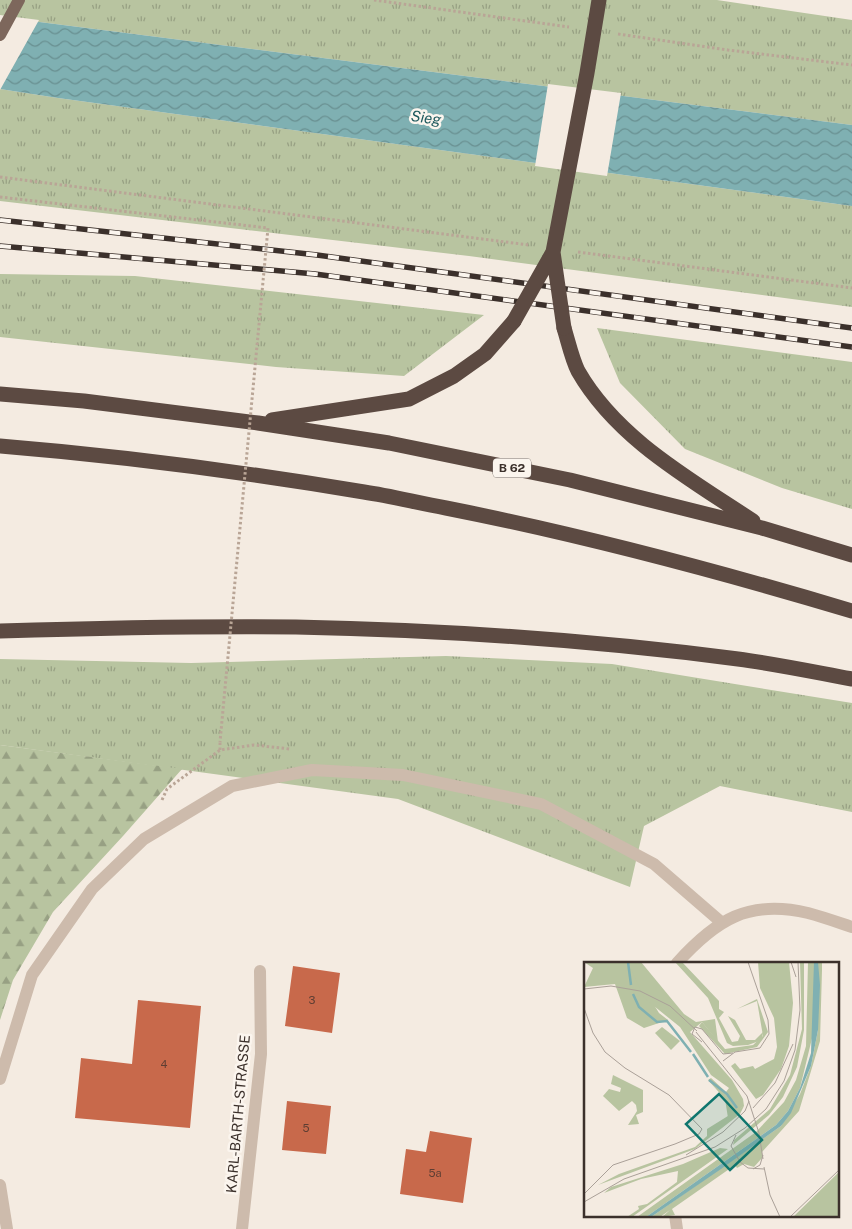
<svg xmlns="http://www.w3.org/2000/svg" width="852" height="1229" font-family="'Public Sans',sans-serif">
  <defs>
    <pattern id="grass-tufts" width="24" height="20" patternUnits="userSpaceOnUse" patternTransform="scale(1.25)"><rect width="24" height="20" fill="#b8c4a0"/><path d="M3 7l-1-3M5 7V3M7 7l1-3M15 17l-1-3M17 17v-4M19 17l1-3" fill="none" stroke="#97a083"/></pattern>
    <pattern id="forest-firs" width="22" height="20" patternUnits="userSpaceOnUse" patternTransform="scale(1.25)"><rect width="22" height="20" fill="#b8c4a0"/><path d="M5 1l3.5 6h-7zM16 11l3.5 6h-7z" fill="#97a083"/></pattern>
    <pattern id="water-waves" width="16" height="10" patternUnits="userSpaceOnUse" patternTransform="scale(1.25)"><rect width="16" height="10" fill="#7fb0b2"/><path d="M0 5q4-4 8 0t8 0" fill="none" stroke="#699091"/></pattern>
  </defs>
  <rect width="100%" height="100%" fill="#f4ebe1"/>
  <!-- grass -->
  <path fill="url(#grass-tufts)" d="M0,0H717L852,20V125L0,17Z
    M0,89L58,98L852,206V307L469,256L0,201Z
    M0,274L135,276L484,315L404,376L276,367L0,337Z
    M597,328L852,362V509L782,488L685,449L620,383Z
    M446,656L612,664L852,703V812L720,786L644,826L630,887L398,799L0,745V659L191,663Z"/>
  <!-- forest -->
  <path fill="url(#forest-firs)" d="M0,745L182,769L123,836L53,912L13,980L0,1020Z"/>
  <!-- water -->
  <path fill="url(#water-waves)" d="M0,17L852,125V206L58,98L0,89Z"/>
  <!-- pier -->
  <path fill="#f4ebe1" d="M0,15L39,20L0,90Z
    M548,84L621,93L607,176L535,166Z"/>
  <!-- building -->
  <path fill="#c8694b" d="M293,966L340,973L332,1033L285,1026Z
    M138,1000L201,1006L190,1128L75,1118L81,1058L132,1064Z
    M287,1101L331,1106L326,1154L282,1150Z
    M430,1131L472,1138L463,1203L400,1194L406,1149L426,1152Z"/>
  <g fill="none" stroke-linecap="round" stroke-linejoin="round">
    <!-- path -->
    <path stroke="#b9a596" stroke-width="3" stroke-dasharray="2.5 2.5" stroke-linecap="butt" d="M374,0L569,27
      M618,34L728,50L852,65
      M0,177L529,245
      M578,252L852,288
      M220,750V742
      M162,800L167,789L220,750L254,745L290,749"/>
    <!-- minor -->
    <path stroke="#cdbbac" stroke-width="12" d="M677,963C716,920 748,899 808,913C823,917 837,922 852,927
      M0,1079L32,975L92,889L144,839L232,786L312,770L403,775L541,804L654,864L721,922
      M0,1185L7,1229
      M675,1215L677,1229
      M242,1229L261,1054L260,971"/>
    <!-- major -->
    <path stroke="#7d675c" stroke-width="12" d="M0,35L19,0"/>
    <!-- highway -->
    <path stroke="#5c4a42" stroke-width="15" d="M564,328C568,341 572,359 578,371C617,439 690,479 753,521
      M0,394L84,401L258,423L389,443L570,480L762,528L852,555
      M272,420L409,399L454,376L485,354L514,321
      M0,446C122,456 244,472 364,492C391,496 418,503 446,508C583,535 718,571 852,611
      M0,631C99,628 198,626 296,627C444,630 592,640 738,659C776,664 814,672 852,679"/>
    <defs>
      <path id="rail" d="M0,220L317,255L852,328
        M0,246L315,274L852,347"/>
    </defs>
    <!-- rail casing -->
    <use href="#rail" stroke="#3b302b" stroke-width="5.5"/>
    <!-- rail -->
    <use href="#rail" stroke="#fbf5ee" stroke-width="4" stroke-dasharray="11" stroke-linecap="butt"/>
    <!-- path-bridge -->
    <path stroke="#b9a596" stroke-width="3" stroke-dasharray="2.5 2.5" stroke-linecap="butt" d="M0,197L268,228L220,742"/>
    <!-- highway-bridge -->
    <path stroke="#5c4a42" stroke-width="15" d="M553,252L564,328
      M514,321L553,252L587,73L599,0"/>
  </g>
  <g text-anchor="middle" stroke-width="5" stroke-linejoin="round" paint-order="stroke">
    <!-- number labels -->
    <g font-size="11" fill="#5e3e33">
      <text x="312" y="1004">3</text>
      <text x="164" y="1068">4</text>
      <text x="306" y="1132">5</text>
      <text x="435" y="1177">5a</text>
    </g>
    <!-- shield labels -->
    <rect fill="#fbf5ee" stroke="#756b66" stroke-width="1" x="493" y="458.5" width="38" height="19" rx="4"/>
    <g font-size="12" font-weight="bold" fill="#3b302b">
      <text x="512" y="472">B 62</text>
    </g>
    <!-- street labels -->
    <g font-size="14" fill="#3b302b" stroke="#fbf5ee">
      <text transform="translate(238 1114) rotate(-85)" y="5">KARL-BARTH-STRASSE</text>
    </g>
    <!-- water labels -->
    <g font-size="15" font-style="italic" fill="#1f5a5e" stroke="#fbf5ee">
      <text transform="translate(426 118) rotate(8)" y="5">Sieg</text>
    </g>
  </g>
  <!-- overview -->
  <g transform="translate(584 962)">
    <rect width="255" height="255" fill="#f4ebe1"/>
    <path d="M0,0H44L75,51L84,58L60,66L43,56L31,22L0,25L9,6ZM216,0H220V68L213,105L199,135L185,153L149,183L150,178L186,147L206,113L218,67ZM224,0H230V68L216,126L204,149L192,163L62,255H53L172,170L200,140L212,118L222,84ZM234,0H238V8L236,79L215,149L178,190V196L170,205L160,202L153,206L151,203L88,247L91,253L78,255L86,248L76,255H67L197,164L216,132L227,104L234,68ZM173,37L184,70L173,85L141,92L115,64L118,60L141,87L169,83L179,74L173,39L153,47ZM160,144L156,152L111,187L14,223L35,212L111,185L123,174V167ZM136,186L144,187L48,255H43L55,247L54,244L63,242L93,220L94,209L57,217L20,231L27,225L99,202Z" fill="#b8c4a0"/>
    <path d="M44,0H57L100,52L112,60L131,57L134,80L118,60L106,70L148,118L159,137L160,144L144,156L141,137L124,118L127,116L142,130L145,126L127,113L96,65L60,36ZM91,0H98L135,39V47L140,50L135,56L148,80L154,79L156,74L144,54L151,58L162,78H171L179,70L178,78L164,83L149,84L143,81L124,36ZM174,0H205L209,41L205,84L197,107L179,133L172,137L147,104L151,101L156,107L169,104L171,107L190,97L193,85L190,56L176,26ZM29,113L59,128V150L52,153L55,162L44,163L53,149L52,143L48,139L35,149L19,134L25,127L36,130L37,126L27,122ZM255,210V255H209Z" fill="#b8c4a0"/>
    <path d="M78,65L96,79L87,88L71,71Z" fill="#b8c4a0"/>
    <path d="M230,0H234L236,23L234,68L227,104L207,151L197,164L137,207L67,255H62L192,163L204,149L216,126L227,91Z" fill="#7fb0b2"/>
    <path fill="none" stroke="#7fb0b2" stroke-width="2.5" d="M44,0L47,23M49,32L55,45L73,60L83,59L107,90M109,92L124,115M125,118L143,132L153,146"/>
    <path fill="none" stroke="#aaa098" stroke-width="1" d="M207,0L212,15M0,27L27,24L56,29L86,44L113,69M0,46L9,71L21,90L41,106L85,133L118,167L115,172L91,182L29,203L0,232M112,70L163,134L175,171L179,197M118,80L108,72L111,65L118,67L139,92L149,91M139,99L151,90L176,86L185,72L184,58L164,0M169,146L191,121L209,82M152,173L147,184L156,200L164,206L180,207M102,193L139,170L161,149L165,139M180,205L186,233L196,255M169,207L176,203L179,193M0,240L40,217L131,185L161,166L182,147L200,119L211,88L216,48L214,0M206,255L255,208"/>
    <path fill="#0f766e" fill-opacity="0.15" stroke="#0f766e" stroke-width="2.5" d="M135,132L178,178L146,208L102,162Z"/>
    <rect width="255" height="255" fill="none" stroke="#3b302b" stroke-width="2.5"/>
  </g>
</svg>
